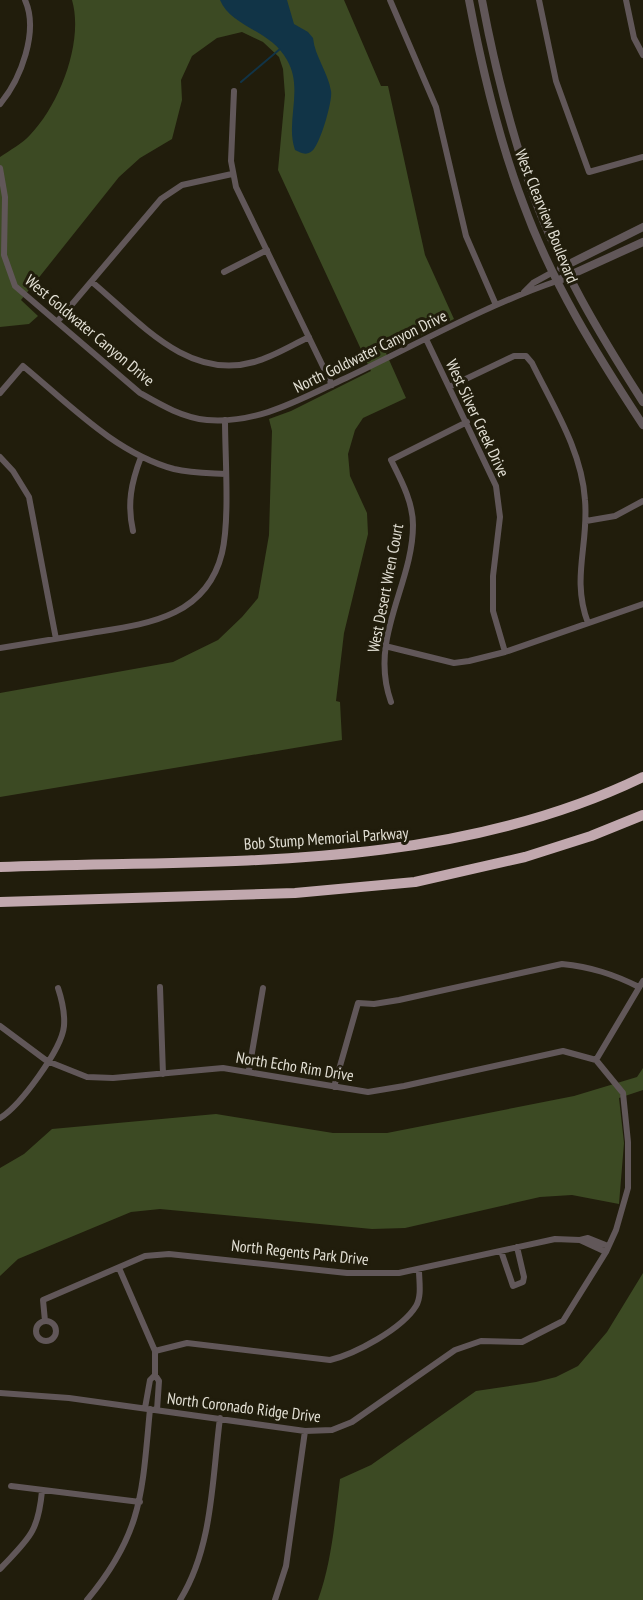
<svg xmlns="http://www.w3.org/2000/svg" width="643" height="1600" font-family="'PT Sans Narrow',sans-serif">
  <rect width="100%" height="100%" fill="#211d0c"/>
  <!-- green -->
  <path fill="#3c4a23" d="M72,0H344L381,86H388L425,255L454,319L386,353L406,398L363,418L355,430L348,454L350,476L367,513L368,534L344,633L336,701L340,702L342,740L0,797V693L173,662L218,640L242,617L258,598L269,535L272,431L269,419L291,411L371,371L278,170L285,95L283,69L279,57L263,42L242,32L217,38L192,56L181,80L182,100L172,139L140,158L119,177L21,300L38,316L29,324L0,327V157C10,150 22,144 30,135C60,104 84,41 72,0Z
    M643,1068V1090L619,1098L624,1143L619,1204L572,1195L540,1197L405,1228L372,1229L160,1209L131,1212L18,1259L0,1276V1168L24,1154L52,1129L216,1114L333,1133H387L574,1096L637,1077Z
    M643,1273V1600H318C332,1561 335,1519 340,1479L371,1465L476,1391L536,1382L556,1377L578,1366L607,1332Z"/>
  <!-- water -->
  <path fill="#113447" d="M220,0H287L294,24L308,32L313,38C315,57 328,72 331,91C333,100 320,145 312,151C306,156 301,153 295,150C285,121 304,89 287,60C271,30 231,27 220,0Z"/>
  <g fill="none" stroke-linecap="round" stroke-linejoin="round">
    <!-- stream -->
    <path stroke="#113447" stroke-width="2" d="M241,82L280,49"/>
    <!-- minor -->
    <path stroke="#615759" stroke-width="6" d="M390,0L436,107L466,236L496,305
      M539,0L556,81L589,172L643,157
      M626,0L634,38L643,55
      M234,91L231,161L236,187L332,385
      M0,104C21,79 39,31 25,0
      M0,168L5,197L4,255L15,286L140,393C161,405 183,418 207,420C259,424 300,399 346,378C416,345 484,306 557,281
      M224,272L267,250
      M92,282C139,321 187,381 254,362C273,357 292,345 309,337
      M524,292L533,283L553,272
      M57,322L161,199L182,185L232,174
      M426,339L496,486L500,517L493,576V611L505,652
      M449,387L514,356H526L532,363C553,406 582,451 585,500C589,545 571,578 588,623
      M0,393L23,366C69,404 115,453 174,469C191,473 208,473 225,474
      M0,457L13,471L29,497L56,639
      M586,521L615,516L643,501
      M133,531C127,504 131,483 141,457
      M385,646L454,663L469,661L505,652L643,604
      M0,648C30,643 60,638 91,633C146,624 206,618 222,553C230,519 225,457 225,420
      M391,702C368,638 413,585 413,525C413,502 401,480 391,460L467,422
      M160,987L163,1074
      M0,1026L47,1061L87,1077L113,1078L223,1068L368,1092L404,1086L563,1051L596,1060L623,1093L628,1142V1188L616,1230L606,1252L563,1321L522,1342L481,1341L455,1350L352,1422L332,1430L305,1431L69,1398L0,1393
      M596,1060L643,981
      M249,1070L263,988
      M334,1087L358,1003L374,1004L399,1000L562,964C591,967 613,974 639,987
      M0,1118C20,1106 62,1049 64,1026C65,1013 62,1000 58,988
      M501,1251L513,1286L523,1282L524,1277L517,1247
      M606,1252L580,1240L588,1238L608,1246
      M119,1268L155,1351V1375
      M45,1321L43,1300L145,1256L169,1254L347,1273H399L555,1239L580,1240
      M36 1331a10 10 0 1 1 20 0a10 10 0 1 1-20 0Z
      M155,1351L187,1343L330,1360C355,1354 402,1329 416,1306C422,1296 419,1281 419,1270
      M145,1408L150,1380L155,1375L159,1381L157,1410
      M11,1486L140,1502
      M0,1569C28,1539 38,1534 42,1491
      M87,1600C143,1533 142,1492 150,1409
      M180,1600C213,1547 212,1479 220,1418
      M275,1600L286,1566L305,1431"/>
    <!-- tertiary -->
    <path stroke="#615759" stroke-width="8" d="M469,0C482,69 498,137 523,203C552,283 597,355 643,425
      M482,0C494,64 510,127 531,189C558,265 600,335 643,402
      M561,268L643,227
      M557,281L643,242"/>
    <!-- motorway -->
    <path stroke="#c1a8ae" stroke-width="10" d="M0,867C216,859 442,874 643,777
      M0,902L295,893L415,882L525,857L591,836L643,815"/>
  </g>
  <g text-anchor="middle" stroke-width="6" stroke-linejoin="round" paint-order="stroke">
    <!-- street labels -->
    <g font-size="16" fill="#e3e0d5" stroke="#211d0c">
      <text transform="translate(547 216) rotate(68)" y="6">West Clearview Boulevard</text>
      <text transform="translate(90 330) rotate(40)" y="6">West Goldwater Canyon Drive</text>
      <text transform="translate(370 351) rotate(-26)" y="6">North Goldwater Canyon Drive</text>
      <text transform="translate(478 418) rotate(65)" y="6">West Silver Creek Drive</text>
      <text transform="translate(385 588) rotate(-79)" y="6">West Desert Wren Court</text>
      <text transform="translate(326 838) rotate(-4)" y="6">Bob Stump Memorial Parkway</text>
      <text transform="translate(295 1066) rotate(9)" y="6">North Echo Rim Drive</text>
      <text transform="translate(300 1252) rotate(6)" y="6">North Regents Park Drive</text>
      <text transform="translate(244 1407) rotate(7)" y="6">North Coronado Ridge Drive</text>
    </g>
  </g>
</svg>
